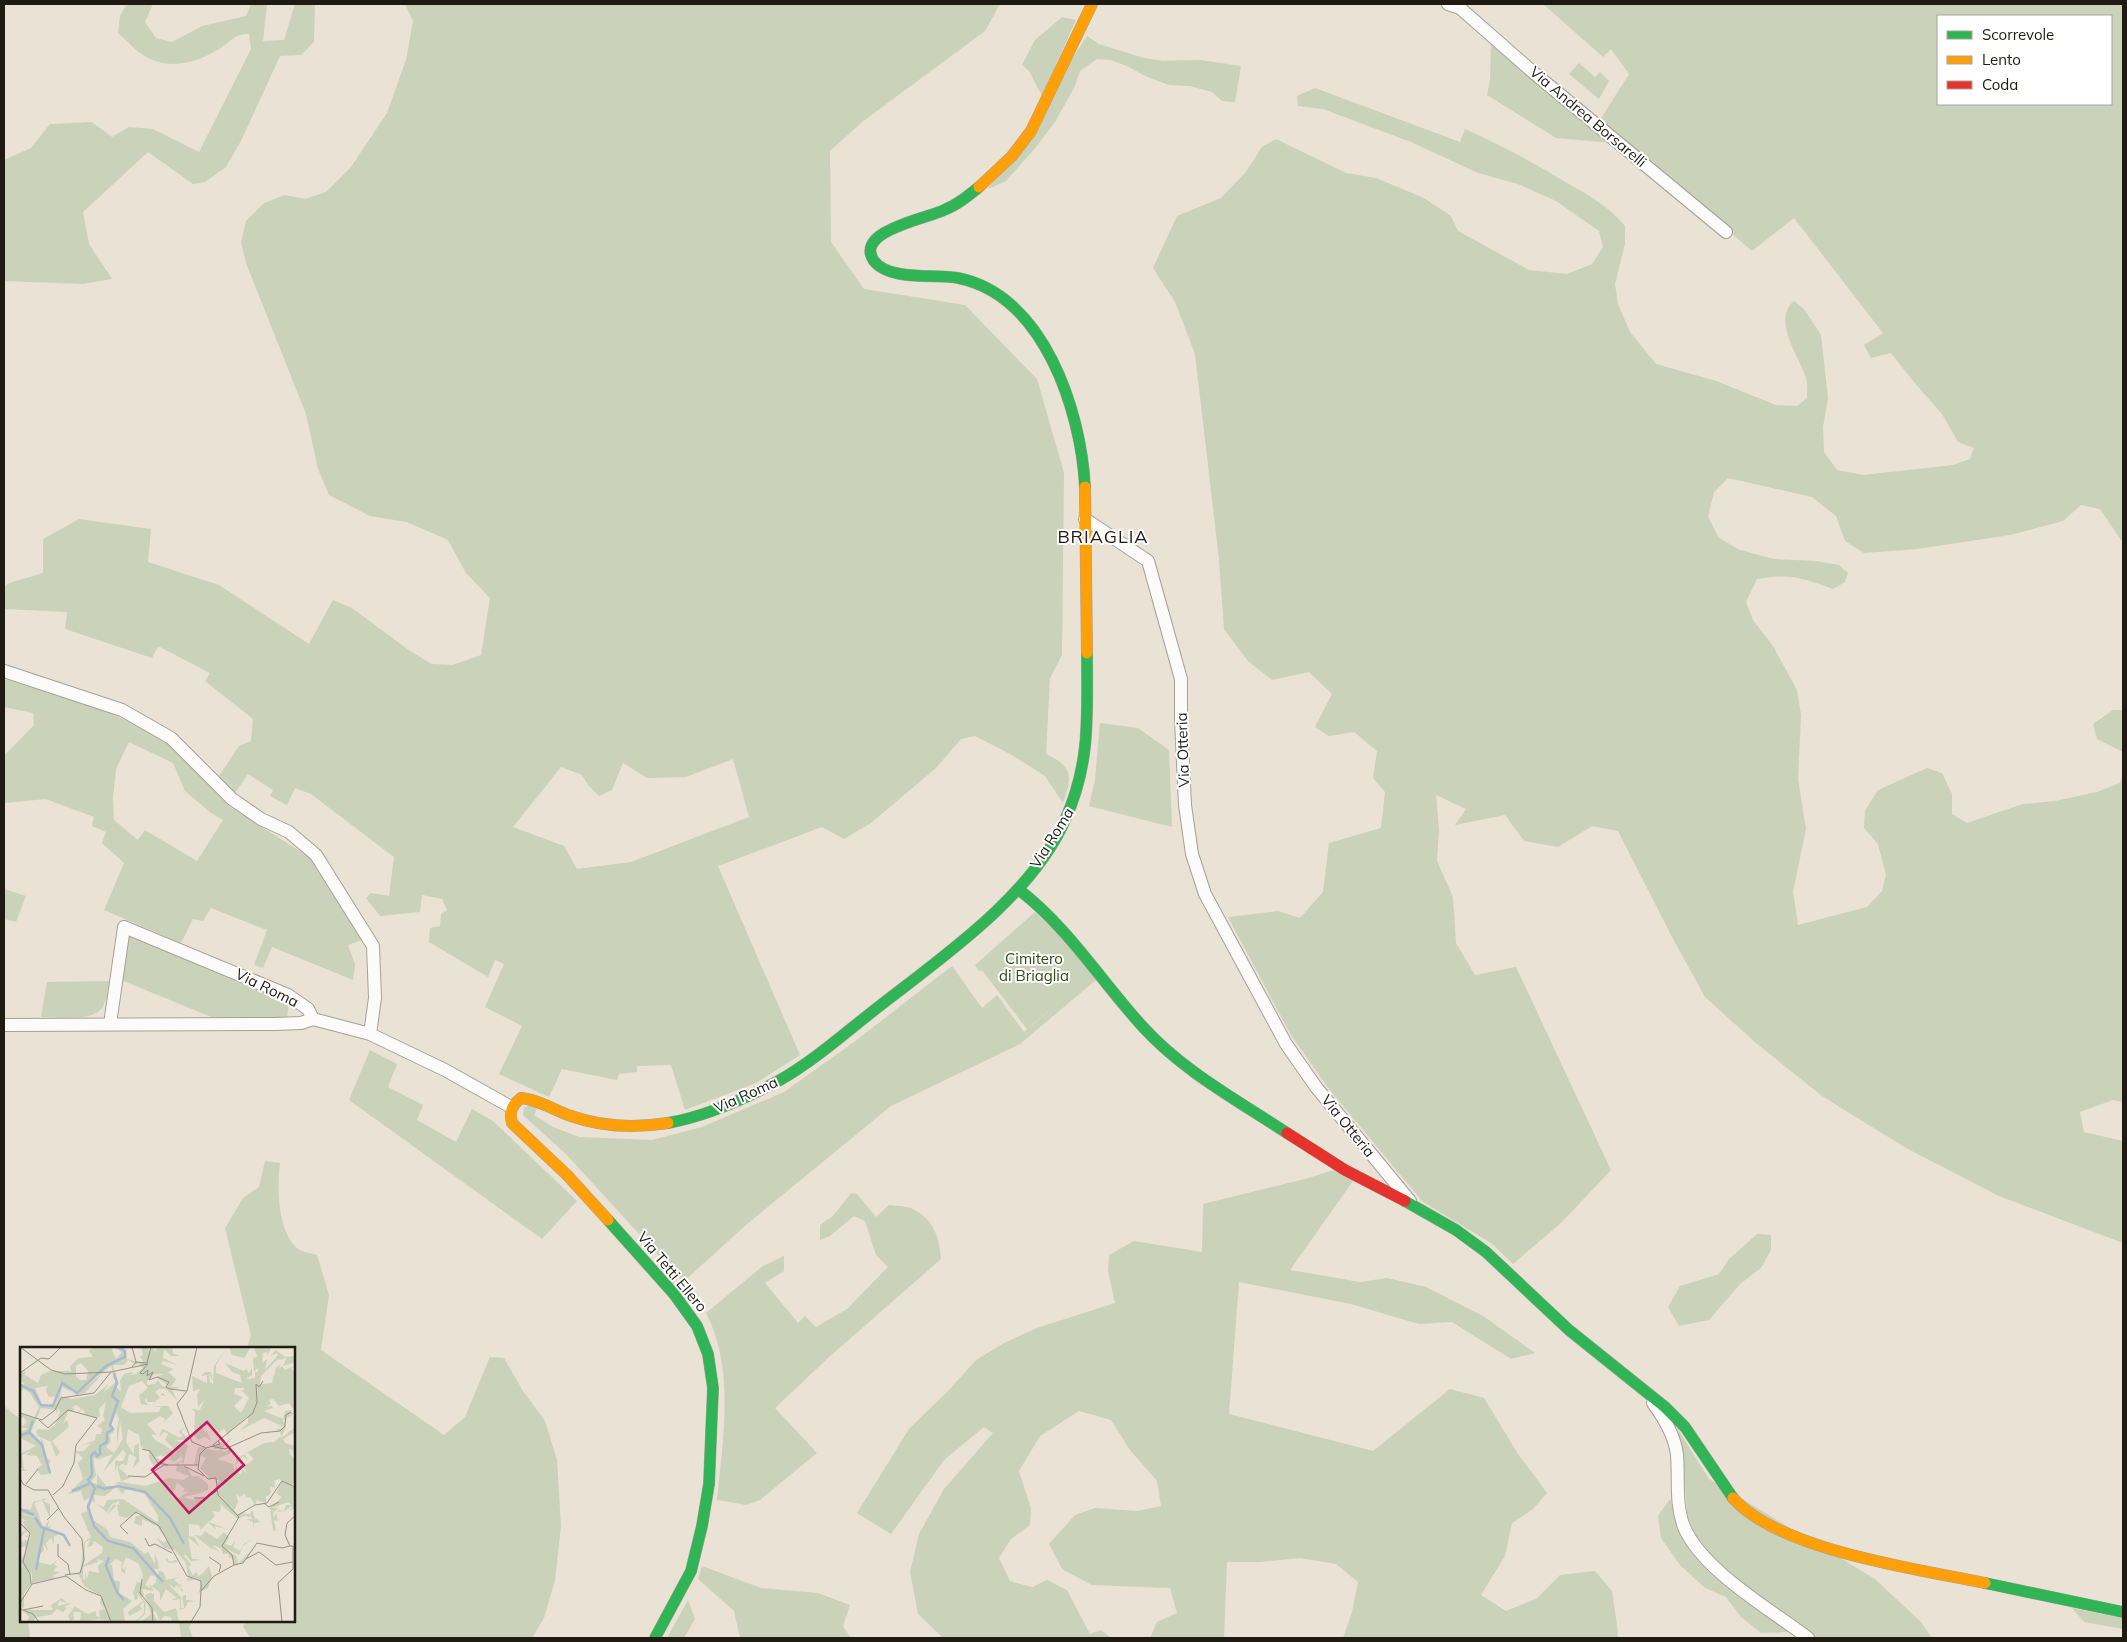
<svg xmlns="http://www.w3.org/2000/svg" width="2127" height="1642" font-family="Mulish,sans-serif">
  <rect width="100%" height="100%" fill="#e9e2d5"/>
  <!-- green -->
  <path fill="#cad2ba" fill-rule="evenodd" d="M127,4H153L145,22L156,38L172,42L202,26L246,16L251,4H267L263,41L284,40L295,4H315L314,42L301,55L280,56L242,139L226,167L205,182L193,184L148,152L83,212L89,244L112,279L83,284L4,281V160L31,148L50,124L92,122L112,137L129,127L153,129L199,152L251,49L249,34C233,34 231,42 219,49C198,62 172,70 148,58C138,53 127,41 118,33L120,16Z
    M405,4H1000L985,31L862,122L830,151L831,242L864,289L965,305L1037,379L1064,473L1062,655L1050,678L1046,754C1074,767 1072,777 1063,803L1045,776L1010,754L975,736L961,739L936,768L871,823L844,839L822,827L718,866L800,1055L756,1083L685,1110L671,1065L637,1066V1072L619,1074L617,1080L562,1069L549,1097L499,1074L522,1026L485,1007L504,964L495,960L488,977L429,942L430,928L440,926L441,914L447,910L442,899L422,895L420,912L380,916L366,898L371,893L389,896L394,857L311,794L295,788L287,805L270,796L273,790L248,774L235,793L219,776L239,746L251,741L253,719L205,681L210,673L158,646L152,658L65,629L67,612L4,609V587L9,583L43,573V539L79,519L151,529L148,562L219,585L309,644L333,600L352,608L410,651L432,664L453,665L481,655L490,598L466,573L448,540L407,522L370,516L329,495L318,469L306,414L246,263L241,242L246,221L264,203L285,195L305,199L326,192L351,167L387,113L406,60L413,21ZM733,759L749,817L631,862L577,869L564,846L513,827L561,767L582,775L588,785L599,796L612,790L623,763L647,778L686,777Z
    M1543,4H2123V543L2100,509L2081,505L2063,521L2010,535L1917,549L1864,553L1845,541L1836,516L1812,497L1728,478L1714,492L1708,517L1719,538L1740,550L1774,559L1815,561L1839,565L1848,573L1845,582L1833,589C1803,578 1789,573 1757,579L1746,602L1753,620L1773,646L1797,690L1801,715L1798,779L1806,829L1793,892L1798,925L1867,907L1882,891L1886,875L1878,844L1864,828L1865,811L1878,790L1927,768L1942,773L1952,794V814L1967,823L2023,804L2055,801L2097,792L2120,783L2123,775V1102L2113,1100L2080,1112L2084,1132L2123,1141V1243L1999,1196L1906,1148L1822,1096L1756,1043L1705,997L1672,937L1618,831L1592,826L1558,847L1524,841L1505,815L1455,825L1466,809L1436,795L1439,830L1437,861L1453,897L1456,943L1475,975L1516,967L1611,1170L1562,1222L1513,1264L1491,1243L1423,1202L1329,1089L1291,1035L1228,917L1278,911L1300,918L1323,892L1329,843L1381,828L1385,792L1373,778L1377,751L1354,732L1329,736L1315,727L1332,694L1309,672L1272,680L1248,661L1224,629L1219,559L1195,354L1175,302L1153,268L1177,216L1221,198L1245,173L1262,147L1276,139L1346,173L1376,178L1424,198L1451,216L1458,231L1529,270L1567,274L1592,264L1603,247L1599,231L1556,201L1518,184L1478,173L1411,142L1323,109L1298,106L1297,96L1315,88L1460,142L1465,129C1501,145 1534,163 1567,183C1588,195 1610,207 1625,226V244L1615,284L1618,304L1630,332L1656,364L1716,381L1776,405L1797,406L1807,398C1807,392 1808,384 1806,378C1800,357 1771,320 1794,301L1804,309L1821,335L1828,399L1823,427L1824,452L1837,470L1864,475L1953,465L1970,459L1974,448L1958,442L1942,414L1913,381L1891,353L1871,358L1864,345L1883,333L1794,218L1752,251L1600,120L1629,74L1611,49L1603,57ZM1938,16H2111V104H1938Z
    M1062,17L1076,20L1042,96L1029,71L1022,65L1035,40Z
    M1087,36L1099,44L1144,58L1163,61L1200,60L1241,66L1235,102L1222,101L1212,92L1190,86L1169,85L1145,76L1129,67L1111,60L1097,59L1080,71L1074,88L1055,122L1036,147L1006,181L988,189Z
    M1491,41L1613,143L1556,138L1487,95L1490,80Z
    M1579,63L1595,77L1600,72L1609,81L1599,99L1569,74Z
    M4,679L99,708L138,726L169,744L229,806L314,860L364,939L348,945L355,964L353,980L272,947L263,968L254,965L267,930L211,908L203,921L193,919L181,943L104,910L124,863L102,843L106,832L92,826L94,817L46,799L4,803V756L34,725L33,713L4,707ZM129,742L173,763L185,791L211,813L223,820L197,861L145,830L138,840L114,820L113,798L116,769Z
    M2113,710H2123V752L2097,739L2093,724Z
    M1100,723L1138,728L1169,750L1172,827L1089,806L1095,780Z
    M4,889L26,896L16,922L4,919Z
    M1035,912L1065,940L1096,980L1020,1044L891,1106L746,1225L683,1282L566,1154L523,1115L524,1108L530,1105L537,1108L534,1115L553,1127L579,1137L652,1140L702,1127L784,1092L854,1042L952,966L982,1008L997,995L1024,1032L1074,990L1027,1029L982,970L979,971L975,965Z
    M134,936L289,1003L287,1018H214L121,980L129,937Z
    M109,981C108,990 107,1000 102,1008C92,1022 58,1017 41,1017L47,982Z
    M370,1050L397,1064L388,1087L423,1105L417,1120L456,1142L472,1109L493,1121L577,1201L542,1239L349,1100Z
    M265,1161L280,1163C277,1187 277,1231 298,1249C302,1252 311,1253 317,1255L329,1295L321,1350L444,1435L465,1417L490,1357L504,1358L523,1391L545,1421L557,1460L561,1526L555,1580L544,1618L532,1638H250L243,1626L247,1621H294V1348H247L251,1335L225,1228L243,1198L259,1187Z
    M1334,1170L1353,1181L1290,1270L1360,1282L1387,1278L1426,1287L1483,1316L1535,1353L1511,1359L1452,1322L1419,1324L1351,1304L1239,1282L1229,1414L1373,1451L1450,1389L1484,1398L1518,1454L1547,1493L1533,1509L1512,1523L1505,1556L1481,1595L1506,1611L1536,1599L1560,1575L1595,1571L1612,1591L1618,1632L1617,1638H1343L1352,1612L1358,1582L1336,1564L1300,1558L1259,1562H1227L1224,1638H1150L1157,1622L1177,1613L1170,1588L1092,1585L1062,1569L1049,1544L1075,1515L1095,1508L1137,1511L1161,1506L1157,1481L1130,1450L1111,1420L1079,1411L1040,1436L1019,1471L1031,1509L1030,1525L1011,1539L999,1558L1010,1581L1032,1587L1047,1580L1067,1590L1090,1634L1101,1630L1111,1638H943L918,1614L910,1572L919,1534L944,1489L993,1433L984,1427L944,1460L891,1534L857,1513L909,1429L949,1390L976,1360L1004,1343L1037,1328L1115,1303L1108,1271L1109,1255L1134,1241L1202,1252L1203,1204L1305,1179Z
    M851,1193L857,1194L876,1217L889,1205C897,1206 907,1206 913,1209C935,1220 939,1238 941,1259L828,1358L775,1408L817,1453L760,1500L746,1505L717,1500C723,1440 735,1368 706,1313L763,1266L784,1256V1271L765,1283L798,1323L805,1316L816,1327L847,1309L888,1267L876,1255L865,1221L854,1216L830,1236L820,1240V1225L833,1216Z
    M1757,1234L1771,1235V1250L1761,1268L1740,1284L1709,1320L1679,1326L1668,1307L1680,1286L1719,1274L1729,1259Z
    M4,1406L21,1420V1621H28L30,1638H4Z
    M1677,1428L1709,1479L1875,1579L1921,1622L1932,1638H1817L1736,1578L1710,1554L1694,1533L1687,1514L1683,1452Z
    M1670,1499C1673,1509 1675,1520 1678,1529C1695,1572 1754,1608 1791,1632L1761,1633L1741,1617L1726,1597L1705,1588L1680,1565L1661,1538L1658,1516Z
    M702,1566L761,1588L818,1593L850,1605L843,1626L851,1638H740L734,1611L698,1579Z
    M688,1600L695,1619L684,1638H667Z
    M2072,1608L2123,1618V1629L2084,1622Z
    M179,1621H193L189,1627L193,1638H181Z"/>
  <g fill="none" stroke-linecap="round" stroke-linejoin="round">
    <defs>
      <path id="street" d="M1448,4L1460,8L1534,73L1726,232
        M1085,519L1148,561L1181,679V720L1185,805L1192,854L1205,894L1286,1044L1316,1087L1410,1201
        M4,671L122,710L171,738L232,799L261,819L289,832L316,855L373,946L375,998L370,1034
        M110,1024L124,927L288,995L308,1009L313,1019
        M4,1025L276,1024L301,1023L313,1019L370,1034L445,1070L511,1107
        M1653,1403C1664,1418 1675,1436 1677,1455C1679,1478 1675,1504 1684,1527C1703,1571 1770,1609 1808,1638"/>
      <path id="fast" d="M979,187C968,196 957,205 944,210C929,218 853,231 874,261C889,281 936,274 958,278C1044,295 1081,411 1085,487
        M1018,889C1068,927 1101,981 1143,1027C1183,1071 1237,1100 1287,1133
        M668,1123C707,1116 745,1099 780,1080C815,1060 846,1032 877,1008C941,958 1032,896 1065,820C1091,763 1087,714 1087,653
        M1405,1201L1456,1230L1486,1252L1569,1330L1665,1407L1685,1427L1733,1498
        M608,1220L674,1294L697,1326L708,1354L713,1388L709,1484L702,1526L691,1571L655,1638
        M1985,1583L2123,1612"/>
      <path id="slow" d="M979,187L1012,156L1031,131L1092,4
        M1085,487L1087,653
        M608,1220L567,1175L512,1123C509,1112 512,1105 521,1098L527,1099C543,1102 556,1111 571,1116C602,1127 636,1128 668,1123
        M1733,1498C1778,1550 1918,1569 1985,1583"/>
      <path id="jam" d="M1287,1133L1345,1170L1405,1201"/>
    </defs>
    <!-- street casing -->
    <use href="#street" stroke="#a6a197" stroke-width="14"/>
    <!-- fast casing -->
    <use href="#fast" stroke="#a6a197" stroke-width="12"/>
    <!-- slow casing -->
    <use href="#slow" stroke="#a6a197" stroke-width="12"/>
    <!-- jam casing -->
    <use href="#jam" stroke="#a6a197" stroke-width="12"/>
    <!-- street -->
    <use href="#street" stroke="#fcfbf9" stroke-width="12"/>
    <!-- fast -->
    <use href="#fast" stroke="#30b455" stroke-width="11"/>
    <!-- slow -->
    <use href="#slow" stroke="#ff9f0a" stroke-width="11"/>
    <!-- jam -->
    <use href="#jam" stroke="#e5322d" stroke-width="11"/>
  </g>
  <g text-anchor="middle" stroke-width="4" stroke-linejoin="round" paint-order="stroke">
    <!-- street labels -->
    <g font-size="15" fill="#1f1b12" stroke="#fff">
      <text transform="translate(1588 117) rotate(40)" y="5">Via Andrea Borsarelli</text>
      <text transform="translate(1183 750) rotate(-92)" y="5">Via Otteria</text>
      <text transform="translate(1052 838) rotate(-58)" y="5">Via Roma</text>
      <text transform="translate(267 988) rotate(26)" y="5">Via Roma</text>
      <text transform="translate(746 1095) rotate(-24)" y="5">Via Roma</text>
      <text transform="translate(1348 1126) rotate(51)" y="5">Via Otteria</text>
      <text transform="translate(672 1272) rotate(50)" y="5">Via Tetti Ellero</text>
    </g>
    <!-- park labels -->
    <g font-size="15" fill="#2d4c12" stroke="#fff">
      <text x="1034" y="964">Cimitero<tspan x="1034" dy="17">di Briaglia</tspan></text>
    </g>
    <!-- quarter labels -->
    <g font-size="18" letter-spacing="1" fill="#1f1b12" stroke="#fff">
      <text x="1103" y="543">BRIAGLIA</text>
    </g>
  </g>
  <!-- overview -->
  <g transform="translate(20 1347)">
    <rect width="275" height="275" fill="#e9e2d5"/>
    <path d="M73,0H91L96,12L102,5L93,0H104L107,12L122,16L123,13L120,10L115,12L123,8L121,0H129L128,4L133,0L135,6L137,0H152L153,6L159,9H151L144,2L143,11L158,18L143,14L141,17L153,22L148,25L156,32L151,40H160L152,43L157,53L146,42H139L135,45L140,50L142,46L147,49L142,48L135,55H128L126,51L125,54L129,59H148L153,66L143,76L145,72L140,69L127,77L137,88L131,87L135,93L151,102L154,107L157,105L145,93L148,87L144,85L139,90L141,84L143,82L160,91L163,88L158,85L165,80L161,85L171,93H155L168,98L163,118L162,114L158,117H154L163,113L161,109L154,115L141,108L135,110L147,117L134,119L129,111V104L121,100L119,88L108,82L106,95L114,108V99L119,96V115L113,121L115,124L113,121L116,110L109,107L107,118L101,117L99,121L110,131L101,134L98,123V117L95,124V114H103L106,107L103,103L83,125L93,107L79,112L73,111L76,128L71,135L77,137V127L86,139H105L94,136L100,135L126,139L149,131L164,133L169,129L156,124L157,119H161L167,120L172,129H178L188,137V143L177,147L188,145L163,150L173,153L184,149L182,153H185L193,147L199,133L189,131L180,121L186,111L179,108L177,118L174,117L178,100L198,104L200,102H194L199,95L205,98L209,92L213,90L201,103L204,105L211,102V106L197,112L213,117L215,127L216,112L244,96L254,95L261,89L260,84L255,83L264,80L244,71L219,84L228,76V69L208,86L209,90L204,81L199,86L188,78L181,79L186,86V82L191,94L185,90L178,93L174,88L175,65L171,62L180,63L184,53L178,60L177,47L181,42L173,44L172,29L187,36V28L181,29L185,25H191L193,35L189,26L190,35L193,37L194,19L207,0L196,18V26L222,36L220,28L212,25L205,16L224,24L226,22L229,26L232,21V28L226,32L235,31V25H238V21L234,24L233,11L238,10L233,0H252L247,8V5L243,6L242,16L247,12L245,23L258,8L257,6L250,9L256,3L265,10L275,9V15L263,19L267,11L257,13L241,29L240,37L252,36L256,21L261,17L258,23L262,19L265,23L275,19L271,22L275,25V64L269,56L259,59L253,52L249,53L251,57L245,60L252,59L253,61L244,64L263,72L265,64L271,63L273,67L263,73L266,80L260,92L275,80V85L263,92L265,96L275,99V104L269,102L270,108L275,111V135L271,139L275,140V160L270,164L273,158L265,164L258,165V163L264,164L266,158H272L268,155L252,161H258L253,166L254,171L256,166L258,174L254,173L256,183L253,184L250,161L262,150L256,146L262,134L259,132L254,134L255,141L250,139L251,146L246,150V156L237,153L235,158L230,150L226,151L225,146L220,150L216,147L218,155L214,164L218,167L226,165L224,167H230L232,163L235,171L241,175L234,176L233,182V175L226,172H232L230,168L228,171L226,168L218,172L200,157L201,161L199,165L192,164L195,169L189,175L209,183L195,179L196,183L188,175L181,183L179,178L169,177V189L174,190L180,200L168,190L172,212H177L182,213L171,214L165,207L164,209L170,216L171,219H168L173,229L176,225L179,229L183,226L189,219L192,230L188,241L178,246L182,236L177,232L166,234L169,230L158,219L168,229L166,216L155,203L144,201L138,193L136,190L144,196L147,193L137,179L122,172V179L114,176L116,169H120L119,165L107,171L99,169L97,158L87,168L93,158H100L99,154L92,157L87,165L76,157L84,160L87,153L103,152L138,176V169L125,147L110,142L105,143L103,147L96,140L85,149L74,148L75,156L72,154L69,158L73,173L87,182L90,190L110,195L125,207L128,205L135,217V207L138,215L147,211L149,215L156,213L158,215L148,216L145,212L138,215L139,222H134L138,228L139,223L144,226L146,233L160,230L154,233L163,240L157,238L163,243V245L156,238L155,241L148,237L161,250V261H164L162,249L166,248V253L177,254L168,255L165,261L160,263V271V252L154,253L151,252L157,251L146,242L140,254V246L132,239L136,235V230L131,228L125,238L130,241V237L134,244L122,242L124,248L121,250L126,255L125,267L117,275H115L124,266V255L120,258L122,262L109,269L108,265L123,254L117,246L118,252L115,253L113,246L117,235L122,236L123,228L119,217L106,210L102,220L104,223L106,218L105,227L101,224L102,215L95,212L90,218H92L94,233L100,235L99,246L112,254L103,262L105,275L78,272L60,275L61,265H53L54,272L51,275L48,269L55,259L67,267L76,264V269L80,270L79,264L85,262L80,256L81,249L64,239L59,228H53L60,227L64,195L71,190L61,167L67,164V157L71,150L64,154L61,144L48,147L63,132L58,116L63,111L55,104H64L71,96L61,99L75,93L76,87H81L82,82L77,79L85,73L83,69L86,55L79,62L80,69L77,71L65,67L63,62L57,66L61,62L57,58L52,60L55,63L48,65L43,77L47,73L49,80L32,94L40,105L36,110L31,95L18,89L16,85L18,82L28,83L35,78L40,65L38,61L37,67L36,63L21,61L11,85L18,93L21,94L20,91L23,94L26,111L31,114L28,118L31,127L21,128L16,122L22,118L17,109L6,108L12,103L2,108L4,123L8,122L5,124H0L3,123L0,119V107L16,99L0,91L1,85L8,81H0L7,75L3,70L0,73V67L14,71L19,60L10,46L4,42L0,45V40L13,45L20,59L31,60L33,59L36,56L42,37H45L52,45L57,47L83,26L65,46L57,48L42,40L40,49L51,52L75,48L89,37L83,46L96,35L93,30L90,35L94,28L91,19L57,45L43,35L39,38L38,49L29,50L26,43L28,39L15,41L22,56L29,58L35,54L33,58H27L22,56L10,41L0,38L5,36L0,34V27L5,23V28L18,36L21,28L30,24H51L50,19L59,11L73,10L69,4ZM108,13L116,18L118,16L123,21L116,27L108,29L114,26L111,25L104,27L100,34L101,45L95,39L98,36L93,18H104ZM61,16L68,24L66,33H60L56,29V19ZM135,27H143L136,30L150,40L142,39L138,33L135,37L127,38V34ZM122,34L128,41L119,48L121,57L141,60L139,65L110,66L101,60L109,39ZM215,41H225L222,44L229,51L221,66L214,59L223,50L214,47ZM96,65L99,72L97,82V99L100,74L103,92L94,106L86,100L91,94L89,88L94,85L91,78ZM227,105L234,112L223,120L229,128L222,122L221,128L216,123L221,120L217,122L216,118L223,109L227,113L225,107ZM157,135L165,142L163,145L169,144L158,152L152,150ZM70,193L67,200L72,199L74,194L83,200L82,206L64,218L65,195ZM77,212L84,214L78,219L79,226L69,224L67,232L65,225V233L63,232V220L78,215ZM209,0H231L224,11L212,8ZM28,151L23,154L30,157V171L22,153L14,156L20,171L0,166V158L2,162H11L13,155ZM0,167L19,171L24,181L29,173L28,180L31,178L30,182L44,187L51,201L40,186L34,190V197L31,191L26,196L28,204L23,196L24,204L19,207L17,215L31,218L37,213L34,218L38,219L33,224L40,225L32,229L36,231L12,236V227L9,224L11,237L4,246V261L0,259V222L3,219L0,215L6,203L5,199L0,201V197L3,192V196L6,192L9,195L11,187L8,183L9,186L8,190H5L9,187L7,184L0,191V186L6,184L0,176L5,179L2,174H7L0,171ZM185,184L197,192L204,185L209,190L205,197L211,199L215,194L213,200L220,204L224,197L232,192L223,199L219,208L203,200L216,209L218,217L232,202L222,216L215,218L212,210L209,211V207H203L201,201L192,198L201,206L191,200L194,204L174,188L181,189ZM130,246L134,247V254L144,265L156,261L159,275H152L151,270L144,269L140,274L135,263L133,266L138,275H121L131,267L125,248ZM42,251L47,256L39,254L38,259L53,255L44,260L47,261L43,265L37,262L31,268L16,270L13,275H7L9,270L3,263H33L31,258Z" fill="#cad2ba" fill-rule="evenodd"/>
    <path d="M79,26L78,30L57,46L52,45L42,37L36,56L34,58L31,60L20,59L13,45L0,40H9L22,57L31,59L41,35L57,45Z" fill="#e8dfc5"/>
    <path fill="none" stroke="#a9bacf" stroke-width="2.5" d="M94,26L97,36L92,49L98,54L90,78L93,82L87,86V95L80,99V107L77,109L75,105L71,109L72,128L68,133L75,141L68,160L74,179L88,194L113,201L143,235M0,38L13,44L21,58L33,59L42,36L57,46L86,19L105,10V4L98,0M9,85L22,98L30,126M0,89L9,85L13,73M77,139L84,142L98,139L125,145L150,171L164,197M52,144L69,137M0,162L14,168M15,170L21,180L44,188L50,199M89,210L86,219L97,245L104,253M16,223L24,182"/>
    <path fill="none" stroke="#989287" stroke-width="1" d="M0,0L31,23L45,27L91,25L128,17L120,26L123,27L128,23L127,29L133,25L129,33L137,30L149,35L146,40L150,42L166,44M112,0L116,15M112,20L116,15L127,16L131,0M0,26L21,11L29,12L41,0M167,44L157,57L172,95L186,101M167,44L177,0M0,66L22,73L35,63L41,51L74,46L91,25M19,73L28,81L48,63L77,71L56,98L54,116L43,139L33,148M193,98L233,66L237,55L236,37L239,40L243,34M191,99L205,102L241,86L260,84L265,79L266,68L271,65M186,101L200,97L198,94M122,102L130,104L138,116L148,118M164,119L184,129M108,129L125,130L144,118H178M0,131L3,137L14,143H28L44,170L62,192L64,213L60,226L45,228M6,137L18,122M174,151H186L197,144M245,157L249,160L259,155M218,168L235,158L247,156L262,134L275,140M27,173L39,161M1,177L10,186L3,215L10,227L11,237M108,187L100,179L116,165L139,179L167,229L181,234V244M125,191L129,199L135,197L152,206M38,197V209L48,217L50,228M189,210L201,218L199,225M226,212L239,205L256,218L273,215M214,218L223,216L237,196L262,201L270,199M122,232L120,246L132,261L133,275M0,256L12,237L46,229L66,243L81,249L91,275M0,262L13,267L19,275M3,263L23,259M171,275L180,260L181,244L194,229L214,218L212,208L202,199L219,170L198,148L196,131L188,132L178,122L180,107L186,101M262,275L258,236L273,222V199H270L265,188L267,176L275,169"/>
    <path fill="#c2185b" fill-opacity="0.15" stroke="#c2185b" stroke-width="2.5" d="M187,75L224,118L169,166L132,123Z"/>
    <rect width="275" height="275" fill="none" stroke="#1f1b12" stroke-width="2.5"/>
  </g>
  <!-- border -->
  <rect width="2127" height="1642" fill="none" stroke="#1f1b12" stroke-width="10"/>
  <!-- legend -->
  <rect x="1937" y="15" width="175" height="90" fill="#ffffff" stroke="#a5a4a0"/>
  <rect x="1947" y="31" width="25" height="8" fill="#30b455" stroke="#a5a4a0"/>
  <text x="1982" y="40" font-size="15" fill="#1f1b12">Scorrevole</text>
  <rect x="1947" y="56" width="25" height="8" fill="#ff9f0a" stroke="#a5a4a0"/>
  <text x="1982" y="65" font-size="15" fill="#1f1b12">Lento</text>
  <rect x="1947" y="81" width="25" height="8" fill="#e5322d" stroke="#a5a4a0"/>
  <text x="1982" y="90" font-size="15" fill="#1f1b12">Coda</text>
</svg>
